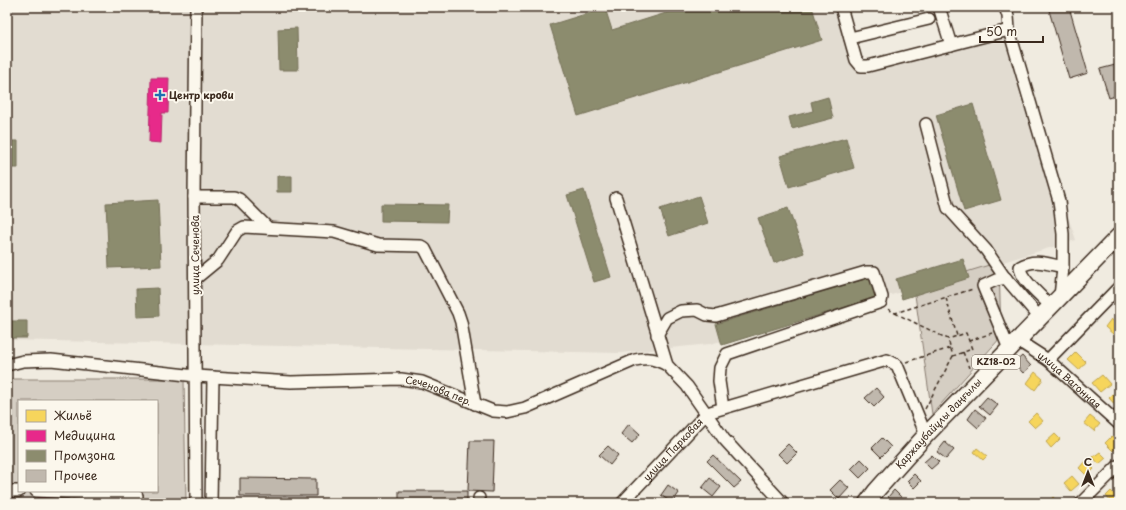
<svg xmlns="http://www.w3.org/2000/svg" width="1126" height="510" font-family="'Playpen Sans',sans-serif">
  <rect width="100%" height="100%" fill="#f0ebe0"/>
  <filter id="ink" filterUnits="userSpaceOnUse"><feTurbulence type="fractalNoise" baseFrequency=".025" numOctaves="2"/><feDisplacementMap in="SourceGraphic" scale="8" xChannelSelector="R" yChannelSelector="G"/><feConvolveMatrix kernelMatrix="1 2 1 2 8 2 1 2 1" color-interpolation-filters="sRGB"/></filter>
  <g filter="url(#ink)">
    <!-- built -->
    <path fill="#e2dcd1" d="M7,7H847L866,70L1004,31L1076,240L906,291L710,344L620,353L7,340Z"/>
    <!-- green -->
    <path fill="#d5cec3" stroke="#887c70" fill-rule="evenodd" d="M999,262L1001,337L932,414L914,288Z
      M7,379H184L186,503H7ZM19,401H157V491H19Z"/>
    <!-- homes -->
    <path fill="#f6d55c" stroke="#bea249" d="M1111,319L1119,325V329L1114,335L1105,327Z
      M1076,352L1086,362L1079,370L1068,360Z
      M1035,372L1043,379L1035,390L1027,383Z
      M1102,375L1110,384L1100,392L1092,383Z
      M1117,390L1119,391V405L1117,407L1109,398Z
      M1036,413L1043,421L1035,428L1028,421Z
      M1090,416L1100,424L1094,431L1084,423Z
      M1055,434L1060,439L1051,448L1046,442Z
      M1112,436L1119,444V445L1113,451L1105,443Z
      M977,448L987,456L983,460L974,452Z
      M1100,452L1106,458L1099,464L1093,457Z
      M1085,461L1094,469L1087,476L1079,468Z
      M1072,476L1079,484L1071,491L1064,483Z
      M1111,491L1119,499L1117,503H1112L1106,496Z
      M1053,497L1059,503H1047Z"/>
    <!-- health -->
    <path fill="#e7298a" stroke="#b3296a" d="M151,78H169L168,113H162L161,143L149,142Z
      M37,495H54V503H37Z"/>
    <!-- industry -->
    <path fill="#8c8c6e" stroke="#746f56" d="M685,7H812L822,40L578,116L550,25L605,8L612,30Z
      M297,28L298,70H279L278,29Z
      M828,97L833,118L792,129L789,117L813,111L811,102Z
      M973,104L1001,200L964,211L936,115Z
      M846,138L854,168L789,187L780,156Z
      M7,141H18V168H7Z
      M277,176H292V192H277Z
      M584,190L611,277L594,282L567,195Z
      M699,196L708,223L669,236L660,209Z
      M158,200L161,266L109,268L106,203Z
      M381,204L448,205L447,222L381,221Z
      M788,208L804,253L774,263L758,218Z
      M963,259L969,278L902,299L896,279Z
      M871,277L878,297L722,345L716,324Z
      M158,288L159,316L137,317L136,289Z
      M7,321H27V338H7Z"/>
    <!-- building -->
    <path fill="#c0b8ad" stroke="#3b2a1e" d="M1048,7H1069L1088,73L1069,79Z
      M1119,64V95L1109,98L1100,69Z
      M1022,356L1031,366L1023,373L1014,363Z
      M876,388L884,397L874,407L865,398Z
      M987,397L998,405L990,415L979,406Z
      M975,409L986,418L978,428L968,419Z
      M629,424L640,434L632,443L621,434Z
      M882,438L891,447L881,457L872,448Z
      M470,441H494L492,492L468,491Z
      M945,442L954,450L946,459L937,452Z
      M788,444L797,453L787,463L778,454Z
      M608,446L618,455L610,465L599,455Z
      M713,455L741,482L734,488L707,461Z
      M932,455L939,462L931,469L924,462Z
      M861,459L870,468L860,478L851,469Z
      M914,474L921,481L914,488L907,481Z
      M240,478L316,479V496H240Z
      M710,478L721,487L713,497L702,488Z
      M840,480L849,488L839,499L830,490Z
      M668,485L679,493L672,503L661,495Z
      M894,490L902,498L897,503H895L888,497Z
      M399,491H467V503H399Z"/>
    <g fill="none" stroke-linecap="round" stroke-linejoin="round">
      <defs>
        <g id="minor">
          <path d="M841,7L856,60L861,66H868L1009,30L1059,201L1063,234V267L1060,297"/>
          <path d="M939,7L951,45"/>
          <path d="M1005,7L1008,16L1009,30"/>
          <path d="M850,38L929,19"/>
          <path d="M926,124L948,208L986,250L1003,275L1040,318"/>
          <path d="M194,197H234L239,199L268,228"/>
          <path d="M616,198L667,365L687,386L724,439L783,503"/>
          <path d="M1006,278L996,280L983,286L1009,349"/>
          <path d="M195,279L218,260L237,231L244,227L334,232L378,245L421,246L425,249L458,313L461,322L475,404"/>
          <path d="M1051,306C1042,297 1020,279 1020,267C1034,258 1048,264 1063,267"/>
          <path d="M657,335L667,318L681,311L697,310L707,315L716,316L866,272H874L882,297L881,302L727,354L720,368L719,381L723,408"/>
          <path id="s1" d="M1017,340L1048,360L1119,424"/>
          <path d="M1048,360L1119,287"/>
          <path id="s2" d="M7,365L23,361L51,360L196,376L291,382L401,379L422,382L493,411L507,412L525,408L635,360C649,357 655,359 667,365"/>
          <path d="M7,491H19"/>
          <path d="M36,491L137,496"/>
          <path d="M196,503L194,197L196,7"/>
          <path d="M211,503L213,377"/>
          <path d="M479,503V498"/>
          <path id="s3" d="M622,503L707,413L887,360L897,365L926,435"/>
          <path d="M1081,503L1119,465"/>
        </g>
        <g id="highway">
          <path id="s4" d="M867,503L876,491L926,435L1119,236"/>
        </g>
      </defs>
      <!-- minor casing -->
      <use href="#minor" stroke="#3b2a1e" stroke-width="14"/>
      <!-- highway casing -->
      <use href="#highway" stroke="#3b2a1e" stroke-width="19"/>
      <!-- path -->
      <path stroke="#3b2a1e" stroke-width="1.5" stroke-dasharray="4 3" stroke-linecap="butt" d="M946,298L957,336
        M888,309L895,313L973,289
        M895,313L948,339L966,333L972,349L953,356L948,339
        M969,341L992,333
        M963,352L969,368
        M906,362L950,348
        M925,409L953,356"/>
      <!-- minor -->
      <use href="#minor" stroke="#fbf7ec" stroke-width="11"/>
      <!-- highway -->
      <use href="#highway" stroke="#fbf7ec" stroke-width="16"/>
    </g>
  </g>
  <!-- markers -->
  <path fill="#1f6fb2" stroke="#fbf7ec" stroke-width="1.5" d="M158 89h4v4h4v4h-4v4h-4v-4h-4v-4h4z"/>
  <g text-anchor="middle" stroke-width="4" stroke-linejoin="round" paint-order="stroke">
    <!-- shield labels -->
    <rect fill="#fbf7ec" stroke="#75685c" stroke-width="1" x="972" y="355" width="48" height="14" rx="3"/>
    <g font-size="9" font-weight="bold" fill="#3b2a1e">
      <text x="996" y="365">KZ18-02</text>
    </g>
    <!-- poi labels -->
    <g font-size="10" font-weight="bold" fill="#3b2a1e" stroke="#fbf7ec" text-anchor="start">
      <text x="169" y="99">Центр крови</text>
    </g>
    <!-- street labels -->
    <g font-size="10" fill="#3b2a1e" stroke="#fbf7ec">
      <text transform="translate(195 255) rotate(-90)" y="4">улица Сеченова</text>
      <text dy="4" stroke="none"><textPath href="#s1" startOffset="66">улица Вагонная</textPath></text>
      <text dy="4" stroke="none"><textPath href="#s2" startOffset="435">Сеченова пер.</textPath></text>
      <text dy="4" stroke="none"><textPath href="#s4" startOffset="107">Қаржаубайұлы даңғылы</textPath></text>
      <text dy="4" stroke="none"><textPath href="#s3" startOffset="74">улица Парковая</textPath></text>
    </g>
  </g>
  <!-- margin -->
  <rect width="1126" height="510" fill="none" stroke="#fbf7ec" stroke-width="24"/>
  <rect x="12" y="12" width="1102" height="486" fill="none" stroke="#3b2a1e" stroke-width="1.5" filter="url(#ink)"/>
  <!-- legend -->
  <rect x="18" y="400" width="140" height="92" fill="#fbf7ec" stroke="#aea59a"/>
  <rect x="26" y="410" width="20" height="12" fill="#f6d55c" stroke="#aea59a"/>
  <text x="54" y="420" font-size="12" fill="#3b2a1e">Жильё</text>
  <rect x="26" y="430" width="20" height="12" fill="#e7298a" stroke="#aea59a"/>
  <text x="54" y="440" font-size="12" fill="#3b2a1e">Медицина</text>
  <rect x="26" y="450" width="20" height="12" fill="#8c8c6e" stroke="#aea59a"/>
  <text x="54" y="460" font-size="12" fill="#3b2a1e">Промзона</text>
  <rect x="26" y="470" width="20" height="12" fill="#c0b8ad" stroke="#aea59a"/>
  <text x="54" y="480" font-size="12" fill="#3b2a1e">Прочее</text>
  <!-- north arrow -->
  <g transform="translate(1088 472)" stroke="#fbf7ec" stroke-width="3" paint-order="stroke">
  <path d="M0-3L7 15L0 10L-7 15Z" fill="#3b2a1e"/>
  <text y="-6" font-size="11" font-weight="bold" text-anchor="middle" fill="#3b2a1e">С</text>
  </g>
  <!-- scale -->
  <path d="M980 36v6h63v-6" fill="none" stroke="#3b2a1e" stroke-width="2"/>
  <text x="986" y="36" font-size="12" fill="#3b2a1e" stroke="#fbf7ec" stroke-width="3" paint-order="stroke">50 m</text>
</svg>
